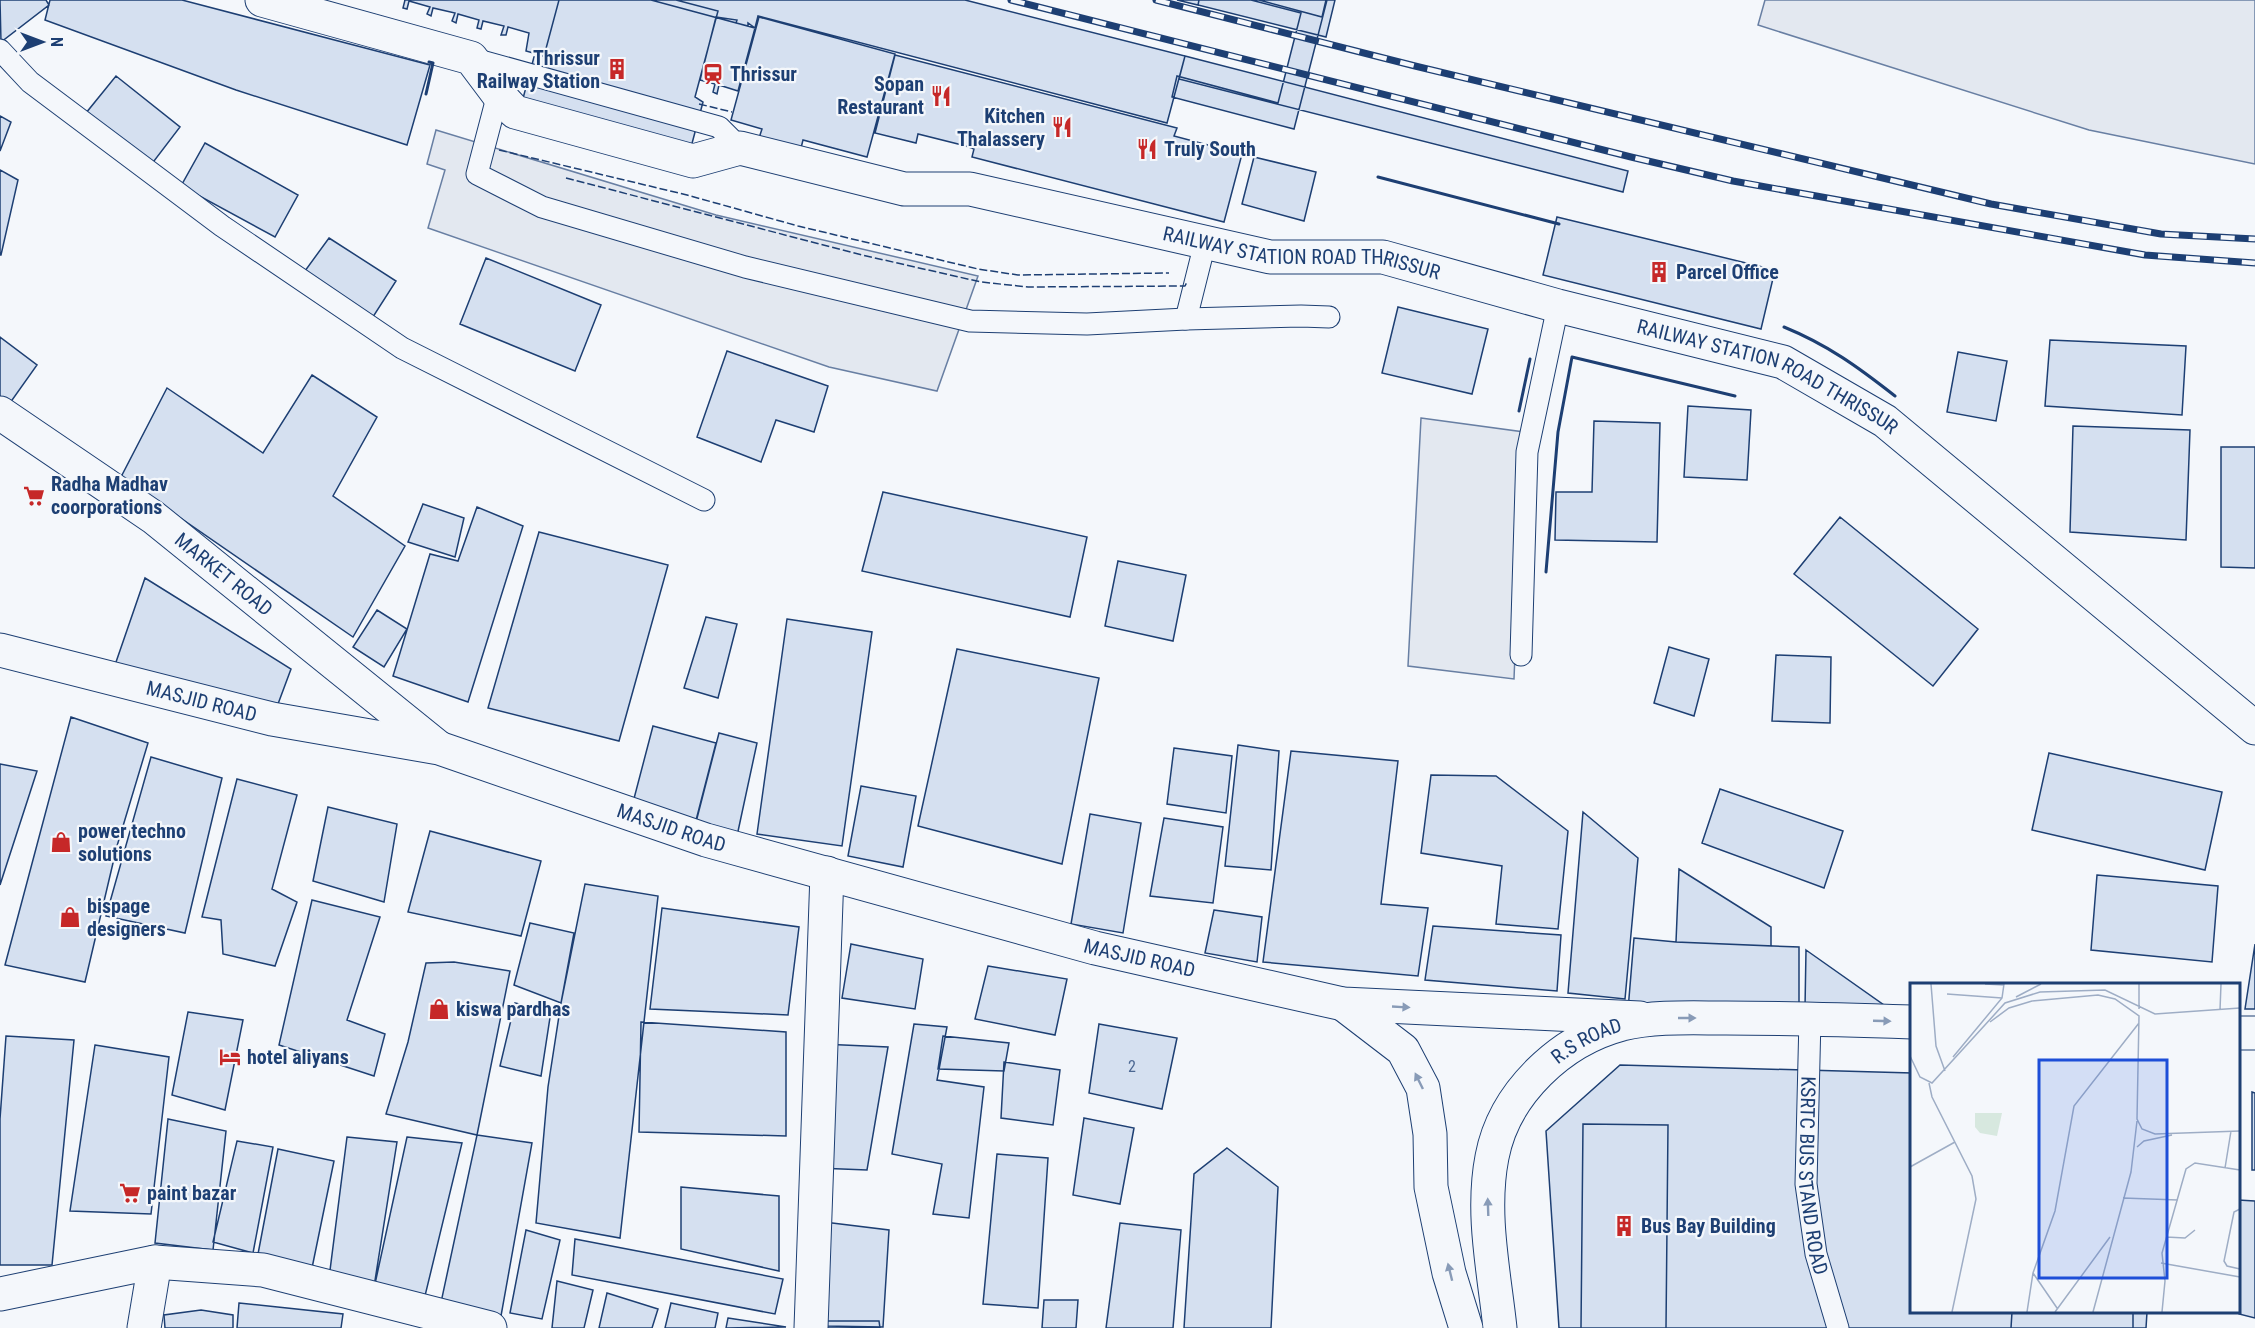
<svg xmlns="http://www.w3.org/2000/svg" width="2255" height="1328" font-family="'Roboto Condensed',sans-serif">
  <rect width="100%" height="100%" fill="#f4f7fb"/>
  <!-- parking -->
  <path fill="#e3e8f0" stroke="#687fa3" stroke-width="1.5" d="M1765,0H2255V164L2089,130L1758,25Z
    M436,130L716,215L978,276L937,391L829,367L428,228L445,170L427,164Z
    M1421,418L1524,432L1514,679L1408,666Z"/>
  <!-- building -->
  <path fill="#d5e0f0" stroke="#1d3f73" stroke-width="1.5" d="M0,0H46L49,5L1,42Z
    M50,0H182L430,65L407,145L236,90L45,20Z
    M405,0H404H559L544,56L526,51L529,33L508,27L506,35H501L504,26L483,21L481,29L477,28L479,20L458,14L456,23L452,21L455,13L433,8L431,16L427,14L430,7L409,1L407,9L403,8Z
    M559,0H676L718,11L695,97L703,102L690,151L521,106L534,57L544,56Z
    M651,0H965L1185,56L1167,123L758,16L755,28Z
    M1177,0H1199L1198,5Z
    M1199,0H1259L1322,17L1326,0H1335L1326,37L1198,5Z
    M1251,0H1327L1294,129L1172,97L1177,76L1278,103L1301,13Z
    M716,17L737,20L736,23L748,26V23L755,28L738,91L719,85L717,94L713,92L715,84L700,80Z
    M759,17L895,54L867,157L803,140L800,152L758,141L762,129L731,120Z
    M895,55L1177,128L1174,136L1242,154L1224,222L972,157L974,149L966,146L918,134L916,143L875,133Z
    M1185,56L1628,171L1623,192L1179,79Z
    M116,76L180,127L151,165L86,113Z
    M0,116L11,122L0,151Z
    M205,143L298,195L275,237L181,186Z
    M1254,157L1316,172L1304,221L1242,204Z
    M0,170L18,180L1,255H0Z
    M1557,217L1775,270L1761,329L1543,275Z
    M329,238L396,281L371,320L302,275Z
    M486,258L601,305L575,371L460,324Z
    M1398,307L1488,329L1472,394L1382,373Z
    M0,337L37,365L10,403L0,396Z
    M2050,340L2186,346L2182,415L2045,406Z
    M727,351L828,386L814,432L776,420L761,462L697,437Z
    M1958,352L2007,361L1996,421L1947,412Z
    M312,375L377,417L333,496L405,546L353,637L121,477L167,388L263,453Z
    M1688,406L1751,410L1747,480L1684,477Z
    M1594,421L1660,423L1657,542L1555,540L1556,492H1592Z
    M2073,426L2190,430L2186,540L2070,532Z
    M2221,447H2255V568L2221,567Z
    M883,492L1087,537L1070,617L862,571Z
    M423,504L464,518L455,557L408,542Z
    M477,507L523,526L468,702L393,676L430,554L458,561Z
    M1840,517L1978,629L1933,686L1794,574Z
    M539,532L668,565L619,741L488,708Z
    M1118,561L1186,575L1173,641L1105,626Z
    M145,578L291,669L275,712L115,665Z
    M377,610L407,629L384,667L353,647Z
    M706,617L737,624L718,698L684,688Z
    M787,619L872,632L842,846L757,834Z
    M1669,647L1709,659L1694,716L1654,703Z
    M957,649L1099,678L1062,864L918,826Z
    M1776,655L1831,657L1830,723L1772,721Z
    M71,717L148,743L117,846L85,982L5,965Z
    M653,726L716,743L694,828L631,810Z
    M719,733L757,743L737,836L695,826Z
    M1238,745L1279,751L1271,870L1225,866Z
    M1174,748L1232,756L1226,813L1167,804Z
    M1291,751L1398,761L1381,904L1428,908L1418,976L1263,962Z
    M2049,753L2222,792L2205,870L2032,830Z
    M151,757L222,778L185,933L106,916Z
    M0,764L37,771L0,885Z
    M1431,775L1496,776L1568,831L1558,929L1496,924L1502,866L1421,853Z
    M237,779L297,795L272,889L297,902L275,966L223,954L221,920L202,917Z
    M861,786L916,796L903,867L848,856Z
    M1720,789L1843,831L1824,888L1702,843Z
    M328,807L397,824L384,902L313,881Z
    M1583,812L1638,858L1625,999L1568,993Z
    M1090,814L1141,823L1123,933L1071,924Z
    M1164,818L1223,827L1213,903L1150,896Z
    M430,831L541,861L521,936L408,912Z
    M1679,869L1771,927V946L1676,942Z
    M2097,875L2218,886L2212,962L2091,950Z
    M585,884L658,896L620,1238L536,1223L548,1087L561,1003Z
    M312,900L380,917L347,1020L385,1034L374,1076L279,1045Z
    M662,908L799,927L788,1015L650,1009Z
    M1214,910L1262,917L1257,962L1205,953Z
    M530,923L574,933L561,1003L514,985Z
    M1433,926L1561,935L1557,991L1425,980Z
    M1634,938L1676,942L1799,947V1008L1628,1010Z
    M851,944L923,959L915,1009L842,998Z
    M2255,944V1009H2245Z
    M1806,950L1891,1010L1805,1008Z
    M454,962L510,971L477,1135L386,1114L408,1042L426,963Z
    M988,966L1067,979L1055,1035L975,1019Z
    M515,1003L551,1011L541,1076L500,1066Z
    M188,1012L243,1020L225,1110L172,1095Z
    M641,1022L786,1032V1136L639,1132Z
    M914,1024L947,1027L937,1080L984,1087L969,1218L933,1214L942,1164L892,1154Z
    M1099,1024L1177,1038L1162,1109L1089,1093Z
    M6,1036L74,1040L52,1265H0V1119Z
    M943,1036L1009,1043L1004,1071L938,1069Z
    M821,1044L888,1047L867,1170L817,1168Z
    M95,1045L169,1057L151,1214L70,1211Z
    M1004,1062L1060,1070L1053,1125L1001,1118Z
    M1620,1065L1912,1073V1312H2147L2146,1328H1559L1546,1131Z
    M2252,1092L2255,1093V1170H2252Z
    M1084,1118L1134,1128L1120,1204L1073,1195Z
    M168,1119L226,1131L213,1250L155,1243Z
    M1583,1124L1668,1125L1666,1328H1581Z
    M477,1135L532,1143L501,1316L440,1307Z
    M347,1137L397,1142L373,1293L328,1286Z
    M407,1137L462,1143L424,1300L373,1293Z
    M237,1141L273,1147L253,1253L213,1242Z
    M1227,1148L1278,1187L1271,1328H1184L1194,1174Z
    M278,1149L334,1161L312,1268L258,1254Z
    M997,1154L1048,1158L1038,1308L983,1304Z
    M681,1187L779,1196V1271L681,1249Z
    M2238,1200L2255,1201V1318L2239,1314Z
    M824,1222L889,1230L883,1327L824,1326Z
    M1120,1223L1181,1230L1173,1328H1106Z
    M526,1230L560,1240L542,1319L510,1313Z
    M575,1239L783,1279L775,1314L572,1275Z
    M557,1281L593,1290L584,1328H552Z
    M607,1293L658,1309L652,1328H599Z
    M1044,1300H1078L1076,1328H1042Z
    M239,1303L343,1314L341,1328H237Z
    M671,1303L718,1313L715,1328H665Z
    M201,1310L233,1315V1328H165L164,1315Z
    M2012,1312H2133V1328H2011Z
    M728,1318L786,1327L726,1328Z
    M819,1321H879L880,1328H819Z"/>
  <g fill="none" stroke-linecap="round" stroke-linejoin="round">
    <defs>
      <g id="service">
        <path d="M0,50L30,82L222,226L402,348L704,500"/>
        <path d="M471,58L719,127L740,148"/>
        <path d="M498,94L477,174L542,207L745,267L970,321L1087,324L1186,319L1301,316L1329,317"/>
        <path d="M1186,319L1205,243"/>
        <path d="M1521,655L1527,452L1558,306"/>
        <path id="s1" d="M1810,1018L1806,1184L1816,1254L1838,1328"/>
      </g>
      <g id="minor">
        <path id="s2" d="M262,0L471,58L498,94L515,112L693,161L740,148L904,189H970L1270,257H1383L1558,306L1783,362L1885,421L2255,728"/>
        <path d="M144,1328L155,1262"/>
        <path d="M811,1328L827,873"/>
      </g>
      <g id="tertiary">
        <path id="s3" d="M0,413L153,517L438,747"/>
        <path id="s4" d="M0,650L272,719L439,748L706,840L1095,948L1343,1004L1640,1018"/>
        <path d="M1343,1004L1403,1050L1423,1088L1430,1134L1431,1187L1449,1273L1466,1328"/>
        <path d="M0,1294L155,1262L263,1270L490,1328"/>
      </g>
      <g id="primary">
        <path d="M2238,1033H2255"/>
        <path id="s5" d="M1500,1328C1494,1272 1481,1213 1492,1157C1504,1093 1561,1040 1622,1024C1656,1016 1691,1018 1726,1018C1788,1018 1850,1020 1912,1022"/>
      </g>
    </defs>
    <!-- service casing -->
    <use href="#service" stroke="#1d3f73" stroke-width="23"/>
    <!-- minor casing -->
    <use href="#minor" stroke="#1d3f73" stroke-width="35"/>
    <!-- tertiary casing -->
    <use href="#tertiary" stroke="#1d3f73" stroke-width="35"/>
    <!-- primary casing -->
    <use href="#primary" stroke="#1d3f73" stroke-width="35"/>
    <!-- service -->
    <use href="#service" stroke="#f4f7fb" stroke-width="21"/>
    <!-- minor -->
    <use href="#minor" stroke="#f4f7fb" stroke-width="33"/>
    <!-- tertiary -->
    <use href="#tertiary" stroke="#f4f7fb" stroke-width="33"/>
    <!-- primary -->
    <use href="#primary" stroke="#f4f7fb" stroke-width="33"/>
    <defs>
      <path id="rail" d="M1011,0L1631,157L1733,181L2145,255L2255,263
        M1156,0L1415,66L1991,204L2161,234L2255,239"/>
    </defs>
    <!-- rail casing -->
    <use href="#rail" stroke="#1d3f73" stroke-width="7"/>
    <!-- rail -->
    <use href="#rail" stroke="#f4f7fb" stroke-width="4.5" stroke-dasharray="14" stroke-linecap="butt"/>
    <!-- fence -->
    <path stroke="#1d3f73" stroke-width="1.5" stroke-dasharray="8 3" stroke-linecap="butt" d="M699,104L732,112
      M499,150L687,195L798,226L978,269L1018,275L1169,273
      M566,178L862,255L981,282L1028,287L1185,286L1187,282"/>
    <!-- wall -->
    <path stroke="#1d3f73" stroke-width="3" d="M426,94L433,63L429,62
      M1378,177L1559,224
      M1784,327C1828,345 1858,367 1895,396
      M1519,411L1530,359
      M1546,572L1558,432L1572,357L1735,396"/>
  </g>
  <!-- one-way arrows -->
  <defs><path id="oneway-solid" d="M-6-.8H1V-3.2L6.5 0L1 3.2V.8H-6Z" transform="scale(1.5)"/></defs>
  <g fill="#889bb7">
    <use href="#oneway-solid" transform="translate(1401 1007) rotate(3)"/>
    <use href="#oneway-solid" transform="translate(1687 1018)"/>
    <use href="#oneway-solid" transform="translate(1882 1021) rotate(2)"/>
    <use href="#oneway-solid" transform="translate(1419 1081) rotate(-116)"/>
    <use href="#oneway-solid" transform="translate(1488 1207) rotate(-92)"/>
    <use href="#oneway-solid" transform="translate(1450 1272) rotate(-104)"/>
  </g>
  <!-- icons -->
  <defs>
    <symbol id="building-bare" viewBox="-9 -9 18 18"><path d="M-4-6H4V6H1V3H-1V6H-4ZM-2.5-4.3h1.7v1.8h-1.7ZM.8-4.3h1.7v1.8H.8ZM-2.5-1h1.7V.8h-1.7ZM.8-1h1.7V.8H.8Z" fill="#c62828" stroke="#f4f7fb" stroke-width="2.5" paint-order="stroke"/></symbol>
    <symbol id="station-bare" viewBox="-9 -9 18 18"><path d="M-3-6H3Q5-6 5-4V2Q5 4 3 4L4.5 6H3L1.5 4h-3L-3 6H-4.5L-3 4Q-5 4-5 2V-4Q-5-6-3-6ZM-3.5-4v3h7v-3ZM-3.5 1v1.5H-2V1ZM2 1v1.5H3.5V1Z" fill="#c62828" stroke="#f4f7fb" stroke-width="2.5" paint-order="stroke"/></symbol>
    <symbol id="restaurant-bare" viewBox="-9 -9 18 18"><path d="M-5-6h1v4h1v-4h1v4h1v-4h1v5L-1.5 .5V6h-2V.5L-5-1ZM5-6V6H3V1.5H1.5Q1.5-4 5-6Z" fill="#c62828" stroke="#f4f7fb" stroke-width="2.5" paint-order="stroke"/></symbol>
    <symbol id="supermarket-bare" viewBox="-9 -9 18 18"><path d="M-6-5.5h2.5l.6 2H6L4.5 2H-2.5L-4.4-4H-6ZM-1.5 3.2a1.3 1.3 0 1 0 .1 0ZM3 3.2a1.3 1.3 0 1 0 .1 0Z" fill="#c62828" stroke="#f4f7fb" stroke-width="2.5" paint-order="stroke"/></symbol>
    <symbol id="shop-bare" viewBox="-9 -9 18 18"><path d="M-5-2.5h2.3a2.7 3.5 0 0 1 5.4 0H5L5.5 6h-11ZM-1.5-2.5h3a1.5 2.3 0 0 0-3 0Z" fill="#c62828" stroke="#f4f7fb" stroke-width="2.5" paint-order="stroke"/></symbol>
    <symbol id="hotel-bare" viewBox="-9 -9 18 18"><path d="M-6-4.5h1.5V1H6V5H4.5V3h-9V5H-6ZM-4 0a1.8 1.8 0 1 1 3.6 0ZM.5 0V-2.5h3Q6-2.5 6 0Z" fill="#c62828" stroke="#f4f7fb" stroke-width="2.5" paint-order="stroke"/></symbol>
  </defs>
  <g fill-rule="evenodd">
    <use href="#building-bare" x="602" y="54" width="30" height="30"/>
    <use href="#station-bare" x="698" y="59" width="30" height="30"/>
    <use href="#restaurant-bare" x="926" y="81" width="30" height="30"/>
    <use href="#restaurant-bare" x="1047" y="112" width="30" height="30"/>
    <use href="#restaurant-bare" x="1132" y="134" width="30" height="30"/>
    <use href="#building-bare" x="1644" y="257" width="30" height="30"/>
    <use href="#supermarket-bare" x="19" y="481" width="30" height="30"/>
    <use href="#shop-bare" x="46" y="827" width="30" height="30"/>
    <use href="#shop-bare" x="55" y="902" width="30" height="30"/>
    <use href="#shop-bare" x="424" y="994" width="30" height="30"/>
    <use href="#hotel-bare" x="215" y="1042" width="30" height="30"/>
    <use href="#supermarket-bare" x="115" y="1178" width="30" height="30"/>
    <use href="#building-bare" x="1609" y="1211" width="30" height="30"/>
  </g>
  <g text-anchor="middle" stroke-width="4.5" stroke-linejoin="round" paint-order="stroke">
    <!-- number labels -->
    <g font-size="16" fill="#4b6792">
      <text x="1132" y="1072">2</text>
    </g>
    <!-- poi labels -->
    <g font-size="20" font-weight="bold" fill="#1d3f73" stroke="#f4f7fb" text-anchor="start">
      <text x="600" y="65" text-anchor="end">Thrissur<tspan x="600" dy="23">Railway Station</tspan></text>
      <text x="730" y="81">Thrissur</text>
      <text x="924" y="91" text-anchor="end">Sopan<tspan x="924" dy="23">Restaurant</tspan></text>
      <text x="1045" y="123" text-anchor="end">Kitchen<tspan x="1045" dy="23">Thalassery</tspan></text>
      <text x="1164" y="156">Truly South</text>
      <text x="1676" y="279">Parcel Office</text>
      <text x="51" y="491">Radha Madhav<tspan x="51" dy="23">coorporations</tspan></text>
      <text x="78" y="838">power techno<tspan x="78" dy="23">solutions</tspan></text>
      <text x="87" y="913">bispage<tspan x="87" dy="23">designers</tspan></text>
      <text x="456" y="1016">kiswa pardhas</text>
      <text x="247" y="1064">hotel aliyans</text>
      <text x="147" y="1200">paint bazar</text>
      <text x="1641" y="1233">Bus Bay Building</text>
    </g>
    <!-- street labels -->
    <g font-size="20" fill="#1d3f73" stroke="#f4f7fb">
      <text dy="7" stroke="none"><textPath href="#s2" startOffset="1094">RAILWAY STATION ROAD THRISSUR</textPath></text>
      <text dy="7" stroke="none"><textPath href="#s2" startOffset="1580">RAILWAY STATION ROAD THRISSUR</textPath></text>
      <text dy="7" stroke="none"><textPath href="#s3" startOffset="276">MARKET ROAD</textPath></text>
      <text dy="7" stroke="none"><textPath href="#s4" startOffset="208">MASJID ROAD</textPath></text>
      <text dy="7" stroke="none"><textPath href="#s4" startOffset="696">MASJID ROAD</textPath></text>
      <text dy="7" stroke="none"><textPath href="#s4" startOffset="1182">MASJID ROAD</textPath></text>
      <text dy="7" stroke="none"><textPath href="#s5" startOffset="328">R.S ROAD</textPath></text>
      <text dy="7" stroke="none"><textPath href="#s1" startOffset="158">KSRTC BUS STAND ROAD</textPath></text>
    </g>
  </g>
  <!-- overview -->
  <g transform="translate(1910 983)">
    <rect width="330" height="330" fill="#f4f7fb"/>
    <path d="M65,130H92L87,153L70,150L65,144Z" fill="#d7e8df"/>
    <path fill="none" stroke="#9eadc5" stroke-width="1.5" d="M21,1L26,63L35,88M75,1L94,2M229,1V26M37,11L92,15M106,14L131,1M310,27L311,1M80,39L99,25L122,18L188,12L205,16L229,33L227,136L232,146L245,151L330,148M0,73L10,94L22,100L95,20L130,9L195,7L245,31L330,25M43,74L92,15L94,1M19,100L22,114L62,193L66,216L42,329M227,164L234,158L262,152M0,184L45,159M315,185L321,148M213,215L268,217M330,226L324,229L314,278L317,283L330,286M256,254L275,255L285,247M251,280L330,294M123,290L147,325M117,329L123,290L145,228L164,123L229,40M145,329L200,254M183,329L221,189L227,138M252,329L255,298L252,270L276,186L285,180L330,187"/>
    <path fill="#1d4ed8" fill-opacity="0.15" stroke="#1d4ed8" stroke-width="3" d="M129,77H257V295H129Z"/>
    <rect width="330" height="330" fill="none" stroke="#1d3f73" stroke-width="3"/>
  </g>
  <!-- north arrow -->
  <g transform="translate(42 42) rotate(90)" stroke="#f4f7fb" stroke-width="4.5" paint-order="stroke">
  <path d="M0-4.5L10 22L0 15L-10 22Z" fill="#1d3f73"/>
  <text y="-9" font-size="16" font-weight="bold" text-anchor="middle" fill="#1d3f73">N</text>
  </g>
</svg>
